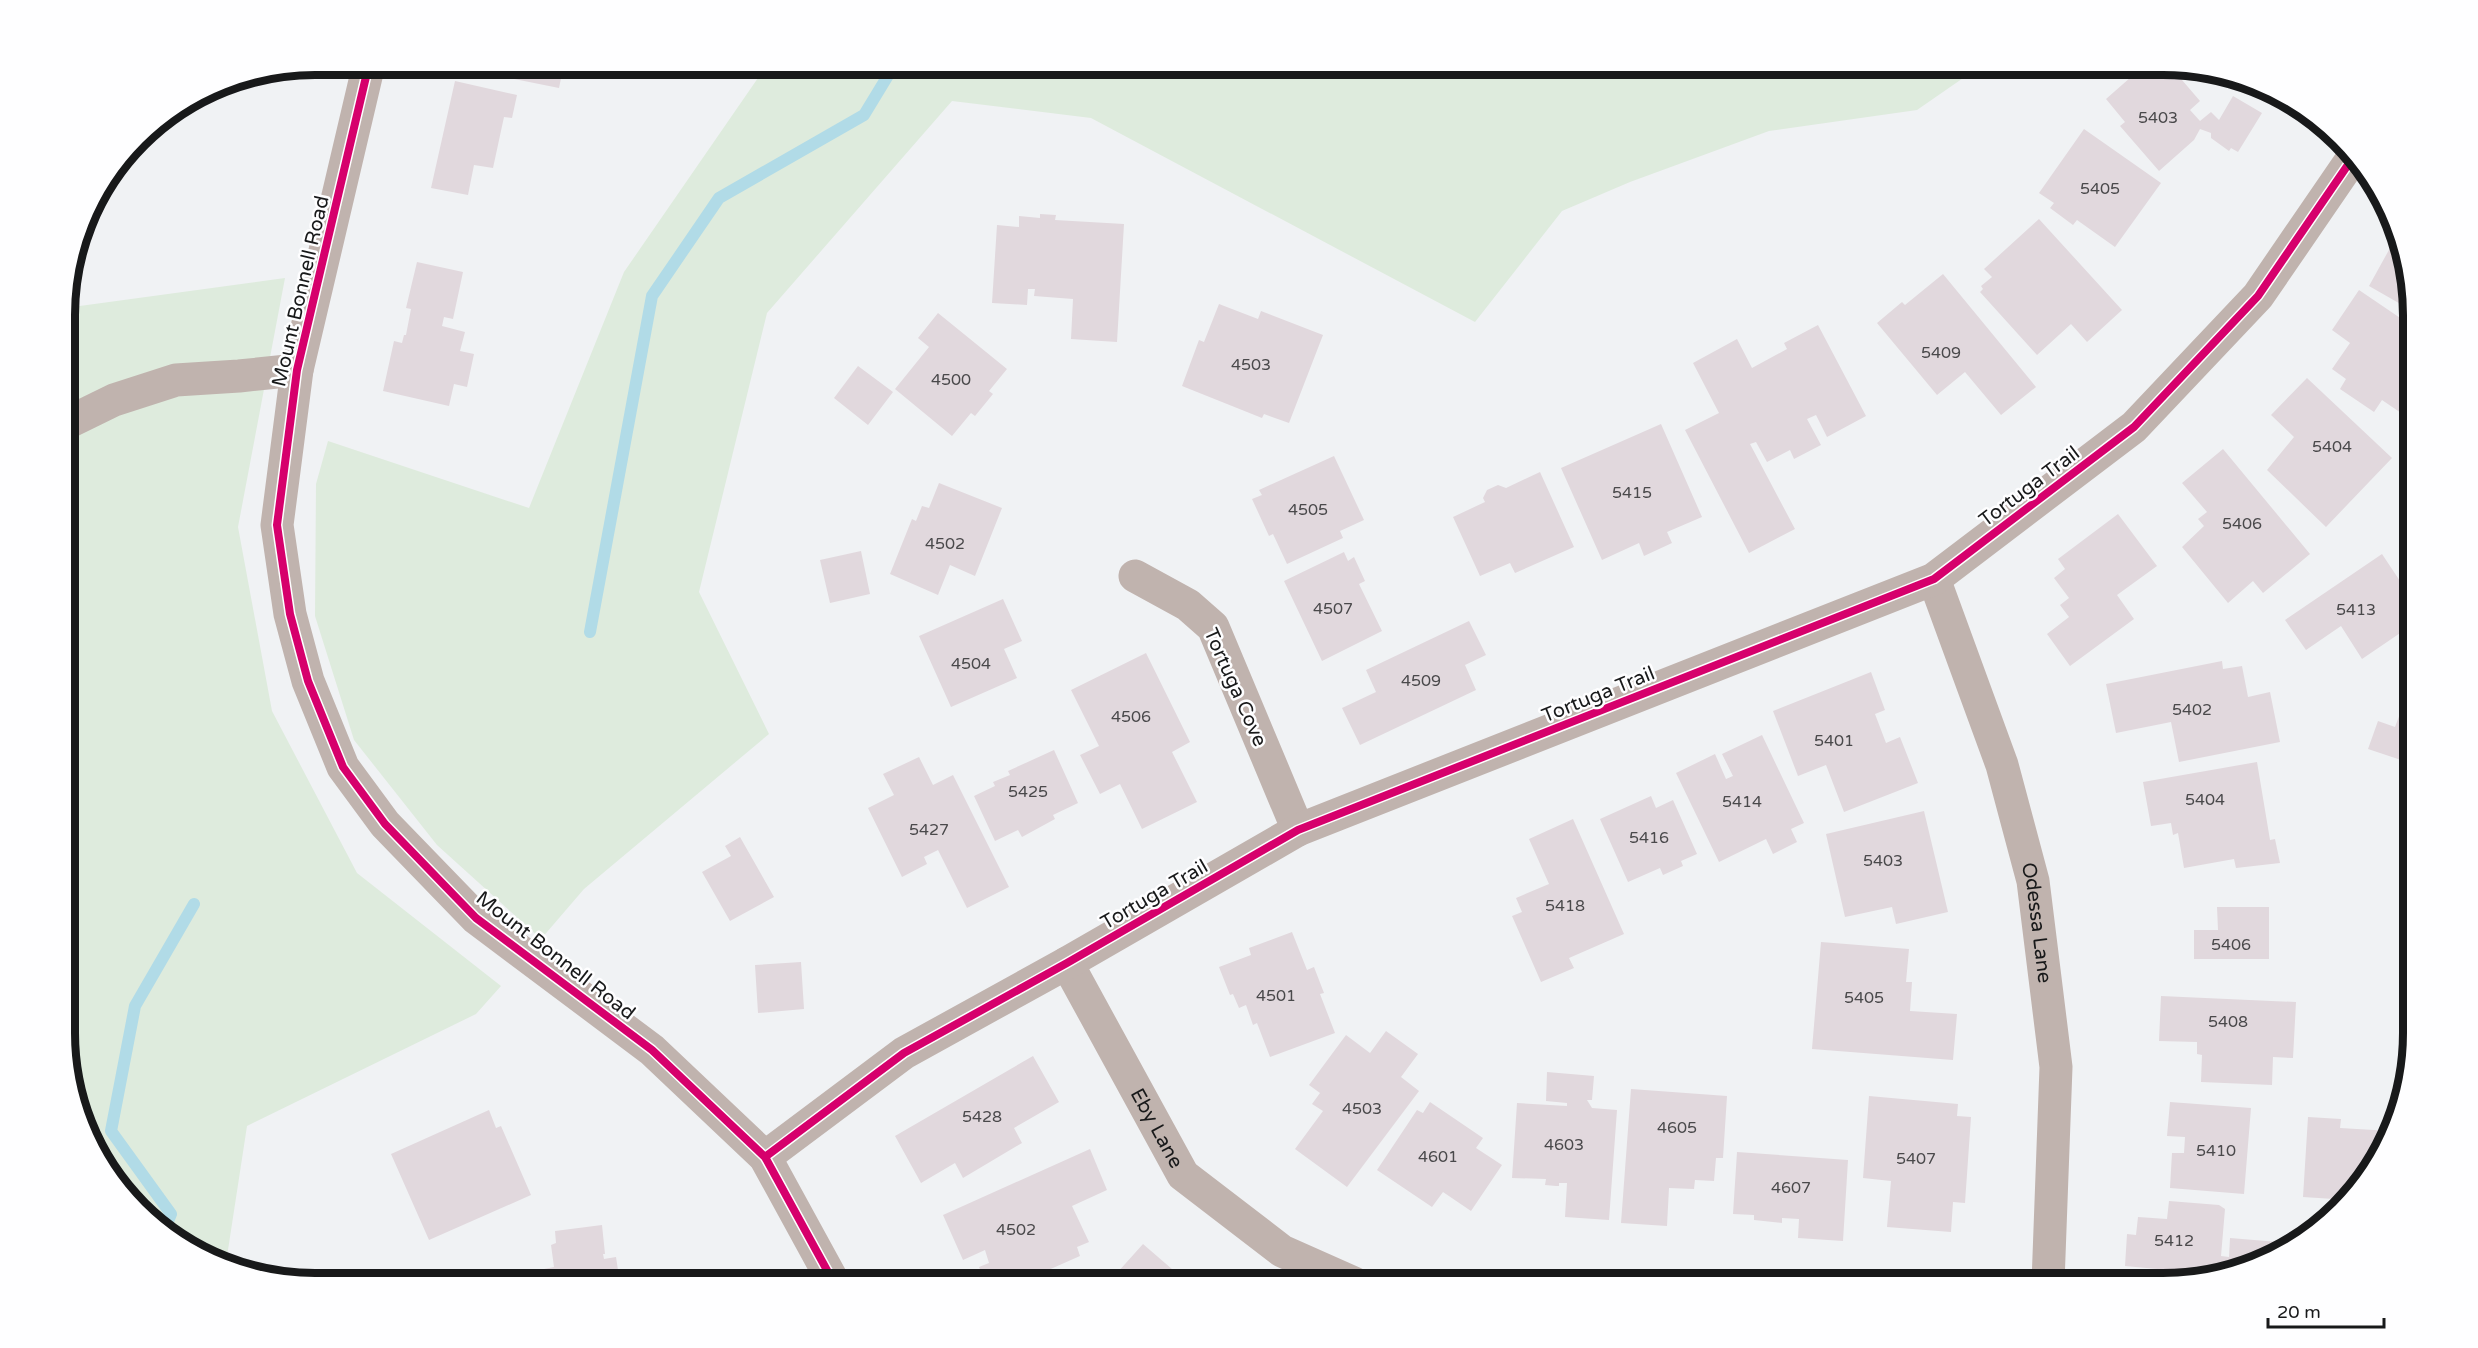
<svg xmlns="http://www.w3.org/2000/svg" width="2478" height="1348" font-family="'Varela Round',sans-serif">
  <rect width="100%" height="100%" fill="#f0f2f4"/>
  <!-- green -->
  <path fill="#deebdd" d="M767,65V64L1982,65L1917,110L1769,131L1630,182L1562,211L1475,322L1091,118L952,101L767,313L699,592L769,734L584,889L541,939L437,845L354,740L315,616L316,484L328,441L529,508L624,272Z
    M285,278L238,527L272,711L357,873L501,986L476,1014L247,1126L226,1263L204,1258L150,1222L107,1173L67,1066L65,308Z"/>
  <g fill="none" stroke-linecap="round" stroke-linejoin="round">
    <!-- stream -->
    <path stroke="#b1dbe7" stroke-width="12" d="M590,632L652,296L719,198L864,115L895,64
      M164,1231L171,1214L111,1131L135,1006L194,904"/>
  </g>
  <!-- building -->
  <path fill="#e1d8dd" d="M470,64H564L559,88L469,70Z
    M2122,64L2170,66L2200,101L2190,110L2200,121L2211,112L2219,120L2233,96L2262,113L2238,152L2231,148L2229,151L2211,138V133L2200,129L2194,140L2159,171L2120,126L2125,122L2106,99L2131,77Z
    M2228,80L2273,90L2265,102Z
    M455,81L517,95L512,118L504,117L493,168L474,165L468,195L431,188Z
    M2084,129L2161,183L2115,247L2077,220L2073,225L2050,208L2054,203L2039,193Z
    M1040,214L1056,215L1055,220L1124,224L1117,342L1071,339L1073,299L1034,296L1035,289H1028L1027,305L992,303L997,225L1019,227V216L1040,218Z
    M2039,219L2122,310L2087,342L2071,324L2037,355L1980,292L1983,289L1981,286L1992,277L1984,269Z
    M2395,239L2411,282V310L2369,286Z
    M417,262L463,272L453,319L444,317L442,326L465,332L460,351L474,354L467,387L454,384L449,406L383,391L394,341L402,343L404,335H406L411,309L406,308Z
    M1943,274L2036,387L2001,415L1965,372L1937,395L1877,323L1902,302L1905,305Z
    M2359,290L2412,326V414L2404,415L2382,400L2374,412L2340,389L2346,379L2332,369L2350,343L2332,330Z
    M1219,304L1258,319L1261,311L1323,335L1289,423L1264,414L1262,418L1182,386L1199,340L1204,342Z
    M938,313L1007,369L989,391L993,394L975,416L971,413L952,436L895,389L929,347L918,338Z
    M1818,325L1866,416L1827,437L1816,415L1807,419L1821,445L1794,459L1790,450L1767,462L1756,442L1750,444L1795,529L1749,553L1685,430L1719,413L1693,363L1737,339L1752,368L1787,349L1784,343Z
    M858,366L893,392L868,425L834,398Z
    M2307,378L2392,458L2326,527L2267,470L2294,437L2271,415Z
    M1661,424L1702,517L1667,532L1672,543L1644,556L1639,543L1602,560L1561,468Z
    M2223,449L2310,554L2263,593L2253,581L2228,603L2182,547L2204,526L2198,519L2207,512L2182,483Z
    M1334,456L1364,520L1340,531L1343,538L1287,564L1273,534L1269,536L1252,499L1262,495L1259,490Z
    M1540,472L1574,547L1515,573L1510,563L1480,576L1453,517L1485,502L1483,498L1487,490L1498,485L1506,488Z
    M939,483L1002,508L975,576L950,565L938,595L890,574L912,519L916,521L922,506L929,508Z
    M2118,514L2157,566L2117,595L2134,619L2070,666L2047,634L2069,617L2060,605L2069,598L2054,578L2065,569L2058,559Z
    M861,551L870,594L830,603L820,560Z
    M1344,552L1348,561L1354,557L1365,581L1359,584L1382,631L1322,661L1284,581Z
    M2382,554L2412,599V625L2362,659L2341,626L2306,650L2285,620Z
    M1003,599L1022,641L1004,649L1017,678L951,707L919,636Z
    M1469,621L1486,655L1465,665L1476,690L1360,745L1342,708L1376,692L1366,670Z
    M1146,653L1190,742L1172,752L1197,802L1142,829L1120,784L1100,794L1080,755L1099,746L1071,690Z
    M2222,661L2223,669L2242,666L2248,697L2270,692L2280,742L2179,762L2171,722L2116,733L2106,684Z
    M1871,672L1885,710L1875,714L1886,743L1900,737L1918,783L1844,812L1826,765L1798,776L1773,711Z
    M2413,679V764L2368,749L2378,721L2395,727Z
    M1762,735L1804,823L1791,829L1797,842L1773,854L1766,839L1719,862L1676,773L1715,754L1726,779L1733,776L1722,754Z
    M1054,750L1078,803L1053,815L1055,819L1022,837L1018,830L995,841L974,796L995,786L993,782L1010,775L1008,771Z
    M919,757L933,785L953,775L1009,887L967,908L938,850L924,857L927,864L902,877L868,808L894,795L883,774Z
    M2257,762L2270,840L2275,839L2280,863L2236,868L2234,859L2184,868L2178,833L2173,835L2171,823L2151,826L2143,782Z
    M1651,796L1656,808L1673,800L1697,854L1681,861L1683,866L1663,875L1660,868L1628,882L1600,819Z
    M1924,811L1948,912L1896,924L1892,907L1845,917L1826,834Z
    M1573,819L1624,934L1569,958L1574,968L1541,982L1512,916L1522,912L1516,898L1549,884L1529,839Z
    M740,837L774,897L730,921L702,872L731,856L725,846Z
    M2217,907H2269V959H2194V930H2218Z
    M1292,932L1307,970L1314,967L1324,993L1320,994L1335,1033L1270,1057L1257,1023L1253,1025L1246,1005L1239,1008L1233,994L1230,995L1219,967L1251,955L1249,948Z
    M1821,942L1909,949L1906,982H1912L1910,1011L1957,1014L1953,1060L1812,1049Z
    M801,962L804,1009L758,1013L755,965Z
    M2161,996L2296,1002L2293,1058L2273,1057L2272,1085L2201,1082L2202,1055L2197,1054V1042L2159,1041Z
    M1386,1031L1418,1054L1401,1077L1419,1091L1347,1187L1295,1149L1323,1111L1312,1104L1320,1093L1309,1085L1346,1035L1370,1053Z
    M1033,1056L1059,1102L1014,1128L1022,1143L963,1178L955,1163L921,1183L895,1136Z
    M1547,1072L1594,1076L1592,1100H1587L1592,1108L1617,1110L1609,1220L1565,1217L1567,1183H1559V1186H1556L1545,1185L1546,1179L1512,1178L1517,1103L1567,1106V1103L1546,1101Z
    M1631,1089L1727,1096L1723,1158H1716L1714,1181L1695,1180L1694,1189L1669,1188L1667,1226L1621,1223Z
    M1869,1096L1958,1104L1957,1116L1971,1117L1965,1203L1953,1202L1951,1232L1887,1227L1891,1181L1863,1178Z
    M1430,1102L1483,1138L1476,1148L1502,1165L1471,1211L1443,1192L1432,1207L1377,1170L1417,1110L1423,1113Z
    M2170,1102L2251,1108L2244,1194L2170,1188L2172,1153H2184L2185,1137L2167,1136Z
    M489,1110L496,1128L501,1126L531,1195L429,1240L391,1154Z
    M2308,1117L2341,1119L2340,1128L2391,1131L2388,1144L2349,1200L2303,1197Z
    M1090,1149L1107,1190L1072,1206L1089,1242L1077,1247L1080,1256L1019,1283H986L979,1267L989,1263L985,1250L963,1260L943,1215Z
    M1737,1152L1848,1160L1843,1241L1798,1238L1799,1219L1782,1218V1223L1754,1220V1215L1733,1214Z
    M2169,1201L2219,1205L2225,1209L2221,1256L2229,1257L2230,1238L2278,1242L2277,1254L2243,1270L2187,1281L2168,1280V1270L2125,1266L2127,1234L2136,1235L2138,1217L2167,1219Z
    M602,1225L605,1254H603L604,1259L616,1257L620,1283H541L539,1270L554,1267L551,1245L556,1243L555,1231Z
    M1143,1244L1180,1276L1173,1283H1108Z"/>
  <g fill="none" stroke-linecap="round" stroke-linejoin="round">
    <!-- minor -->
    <g stroke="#c0b3ae" stroke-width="33">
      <path d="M369,64L297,370L277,525L290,614L308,681L343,767L385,824L476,918L652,1050L765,1157L834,1283"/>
      <path d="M65,424L114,400L176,380L239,376L297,370"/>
      <path d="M1135,576L1188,605L1213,627L1298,830"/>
      <path id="s1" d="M1934,579L2002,765L2033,881L2056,1067L2048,1283"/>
      <path id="s2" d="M1067,963L1183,1175L1282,1251L1354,1283"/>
      <path d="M765,1157L904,1053L1067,963L1298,830L1934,579L2134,427L2258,296L2354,156"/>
    </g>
    <defs>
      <path id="cycleway" d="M369,64L297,370L277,525L290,614L308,681L343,767L385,824L476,918L652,1050L765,1157L834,1283
        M765,1157L904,1053L1067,963L1298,830L1934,579L2134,427L2258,296L2354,156"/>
    </defs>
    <!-- cycleway casing -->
    <use href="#cycleway" stroke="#fefeff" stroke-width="11"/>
    <!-- cycleway -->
    <use href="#cycleway" stroke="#d6006c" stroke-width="8"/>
  </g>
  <g text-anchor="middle" stroke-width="5" stroke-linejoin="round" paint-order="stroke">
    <!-- number labels -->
    <g font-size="16" fill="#4a494b">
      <text x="2158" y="123">5403</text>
      <text x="2100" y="194">5405</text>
      <text x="1941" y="358">5409</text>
      <text x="1251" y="370">4503</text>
      <text x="951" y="385">4500</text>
      <text x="2332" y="452">5404</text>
      <text x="1632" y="498">5415</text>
      <text x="1308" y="515">4505</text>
      <text x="2242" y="529">5406</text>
      <text x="945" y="549">4502</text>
      <text x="1333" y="614">4507</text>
      <text x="2356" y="615">5413</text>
      <text x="971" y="669">4504</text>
      <text x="1421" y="686">4509</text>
      <text x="2192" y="715">5402</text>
      <text x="1131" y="722">4506</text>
      <text x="1834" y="746">5401</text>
      <text x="1028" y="797">5425</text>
      <text x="2205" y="805">5404</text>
      <text x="1742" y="807">5414</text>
      <text x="929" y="835">5427</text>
      <text x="1649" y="843">5416</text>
      <text x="1883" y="866">5403</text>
      <text x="1565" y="911">5418</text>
      <text x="2231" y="950">5406</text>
      <text x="1276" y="1001">4501</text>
      <text x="1864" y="1003">5405</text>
      <text x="2228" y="1027">5408</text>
      <text x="1362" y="1114">4503</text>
      <text x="982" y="1122">5428</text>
      <text x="1677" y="1133">4605</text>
      <text x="1564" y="1150">4603</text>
      <text x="2216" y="1156">5410</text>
      <text x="1438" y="1162">4601</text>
      <text x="1916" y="1164">5407</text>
      <text x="1791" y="1193">4607</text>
      <text x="1016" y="1235">4502</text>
      <text x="2174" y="1246">5412</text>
    </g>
    <!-- street labels -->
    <g font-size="20" fill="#18191a" stroke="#fefeff">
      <text transform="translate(300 291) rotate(-77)" y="7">Mount Bonnell Road</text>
      <text transform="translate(2029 486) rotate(-37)" y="7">Tortuga Trail</text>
      <text transform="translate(1236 687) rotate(66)" y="7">Tortuga Cove</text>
      <text transform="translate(1598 694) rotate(-22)" y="7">Tortuga Trail</text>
      <text transform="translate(1154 894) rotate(-30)" y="7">Tortuga Trail</text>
      <text dy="7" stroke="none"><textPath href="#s1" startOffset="360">Odessa Lane</textPath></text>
      <text transform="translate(556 955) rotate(38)" y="7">Mount Bonnell Road</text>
      <text dy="7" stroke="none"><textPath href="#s2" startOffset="188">Eby Lane</textPath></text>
    </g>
  </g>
  <!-- crop -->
  <path d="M0 0H2478V1348H0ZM315 75H2163A240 240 0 0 1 2403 315V1033A240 240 0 0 1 2163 1273H315A240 240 0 0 1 75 1033V315A240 240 0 0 1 315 75Z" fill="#fefeff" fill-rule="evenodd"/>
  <path fill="none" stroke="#18191a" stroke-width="8" d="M315 75H2163A240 240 0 0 1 2403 315V1033A240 240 0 0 1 2163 1273H315A240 240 0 0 1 75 1033V315A240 240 0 0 1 315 75Z"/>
  <!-- scale -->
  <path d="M2268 1318v9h116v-9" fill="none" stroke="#18191a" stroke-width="3"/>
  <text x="2277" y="1318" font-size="18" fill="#18191a" stroke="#fefeff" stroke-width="4.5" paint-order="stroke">20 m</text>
</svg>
